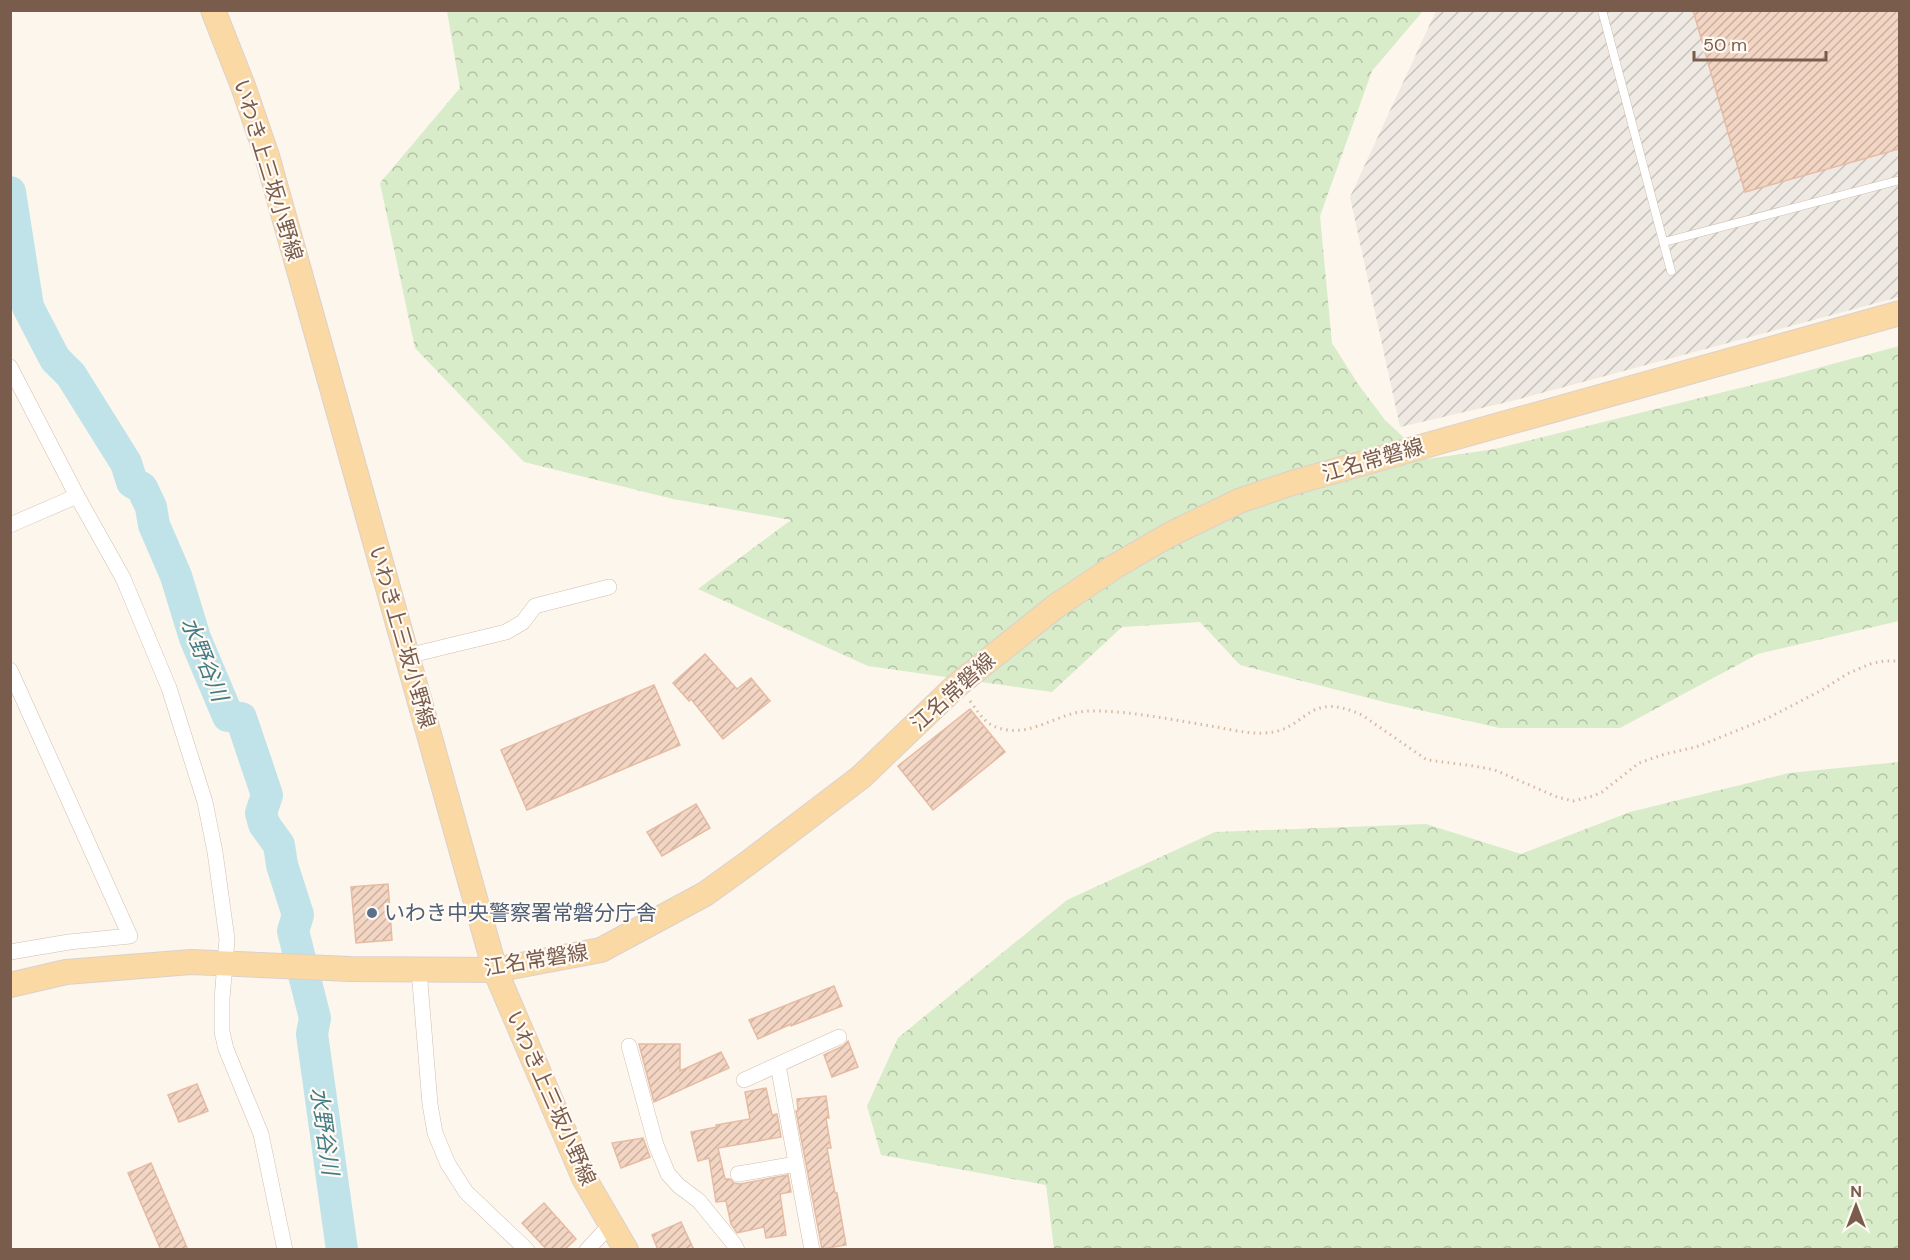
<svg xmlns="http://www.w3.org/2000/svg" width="1910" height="1260" font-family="'DM Sans','Noto Sans JP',sans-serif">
  <defs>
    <pattern id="industrial-furrows" width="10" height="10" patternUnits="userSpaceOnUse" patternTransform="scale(1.5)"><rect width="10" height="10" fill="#efe9e4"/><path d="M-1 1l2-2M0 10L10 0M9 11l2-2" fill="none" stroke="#c7c0bb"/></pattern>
    <pattern id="forest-crowns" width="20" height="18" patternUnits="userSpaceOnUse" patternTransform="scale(1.5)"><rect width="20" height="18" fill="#d8ecc9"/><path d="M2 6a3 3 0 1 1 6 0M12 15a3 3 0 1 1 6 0" fill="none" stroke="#b4c2a5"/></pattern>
    <pattern id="building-hatch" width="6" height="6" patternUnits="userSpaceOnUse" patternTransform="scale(1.5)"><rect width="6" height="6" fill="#f3d5c3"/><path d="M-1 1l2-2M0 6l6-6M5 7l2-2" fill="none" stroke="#cab0a1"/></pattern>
  </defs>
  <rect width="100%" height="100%" fill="#fdf6ec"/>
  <!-- industrial -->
  <path fill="url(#industrial-furrows)" d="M1436,11H1899V297L1512,401L1400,427L1350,197Z"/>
  <!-- forest -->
  <path fill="url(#forest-crowns)" d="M447,11H1423L1372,71L1320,216L1332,343L1358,384L1385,420L1427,459L1495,449L1788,376L1899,346V621L1758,654L1620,728H1500L1388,703L1240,665L1200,622L1122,627L1052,692L868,666L698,589L791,520L673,499L524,462L415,348L380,183L460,88Z
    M1899,762V1249H1054L1046,1185L881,1155L867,1106L898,1038L1067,900L1215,832L1426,824L1521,854L1630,812L1789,773Z"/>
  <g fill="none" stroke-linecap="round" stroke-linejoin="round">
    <!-- river -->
    <path stroke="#bfe3e8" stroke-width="32" d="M10,192L28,307L55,359L71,375L126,463L132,482L142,488L151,507L154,525L176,576L195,638L228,716L241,718L267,795L261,813L264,824L279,845L282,865L298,915L293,931L315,1018L312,1034L342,1250"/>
  </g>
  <!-- building -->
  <path fill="url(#building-hatch)" stroke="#e6bba3" stroke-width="1.5" d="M1693,10H1899V149L1745,192Z
    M705,654L737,689L751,678L770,701L723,739L691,699L689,701L673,683Z
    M654,685L680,745L527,810L501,750Z
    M970,709L1005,752L933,810L898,766Z
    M696,804L710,828L662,856L647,832Z
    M388,884L392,940L356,943L351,887Z
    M834,986L842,1006L791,1026V1024L758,1039L749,1020Z
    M848,1041L858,1067L832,1077L824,1055L843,1046Z
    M639,1044H680V1071L721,1052L729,1068L654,1102Z
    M197,1084L208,1111L179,1122L168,1095Z
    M766,1088L772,1115L777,1114L781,1137L718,1148L725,1179H730L734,1183L740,1184L788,1175L791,1192L780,1194L786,1235L766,1238L764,1227L737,1233L731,1224L726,1201L716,1202L709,1158L698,1161L691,1132L717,1127L716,1125L750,1119L745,1092Z
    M826,1096L829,1118H826L831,1148H827L835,1193H837L846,1245L822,1249L796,1111H798L797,1099Z
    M643,1138L650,1157L621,1168L612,1143Z
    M151,1163L188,1250H161L128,1173Z
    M544,1203L576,1239L564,1250H547L522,1223Z
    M681,1222L694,1250H658L652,1235Z"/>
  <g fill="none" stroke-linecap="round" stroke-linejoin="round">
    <defs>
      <path id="lane" d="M1602,10L1671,271
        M1664,242L1900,180"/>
      <path id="street" d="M10,367L77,496L123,578L169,688L205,802L215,852L227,939L222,999V1032L226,1049L261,1134L285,1250
        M10,525L77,496
        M407,656L506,632L523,622L535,606L609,587
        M10,670L130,936L69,942L10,952
        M419,970L430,1104L435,1133L448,1164L466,1192L527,1250
        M629,1046L656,1145L668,1174L679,1186L699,1201L734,1244L737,1250
        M778,1065L812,1250
        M744,1080L839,1037
        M738,1174L796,1164
        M587,1250L611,1224"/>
      <path id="primary" d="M213,10L243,86L267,156L495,970L584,1178L626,1250
        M10,985L66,972L191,962L350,969L495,970L601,950L705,894L748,863L861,777L956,686L1056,606L1114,567L1169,535L1239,501L1292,483L1900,313"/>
    </defs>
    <!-- lane casing -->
    <use href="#lane" stroke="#d1beb0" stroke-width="9"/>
    <!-- street casing -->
    <use href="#street" stroke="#d1beb0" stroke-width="16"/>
    <!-- primary casing -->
    <use href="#primary" stroke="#dad1cd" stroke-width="26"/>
    <!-- path -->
    <path stroke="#d9b8a5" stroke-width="3" stroke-dasharray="1.5 4.5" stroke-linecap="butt" d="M970,701C982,717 986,727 1008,730C1035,734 1061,712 1088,711C1127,710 1172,720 1211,726C1228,729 1247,734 1265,733C1308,731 1305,689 1362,715L1427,760L1474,766L1495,770L1557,797L1573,801L1593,796L1602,792L1639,763L1665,754L1696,747L1768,718L1822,690L1847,674L1870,664L1884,661H1900"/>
    <!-- lane -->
    <use href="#lane" stroke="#fff" stroke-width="8"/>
    <!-- street -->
    <use href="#street" stroke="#fff" stroke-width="15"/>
    <!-- primary -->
    <use href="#primary" stroke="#fbd9a5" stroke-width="24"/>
  </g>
  <!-- markers -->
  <circle fill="#5c6f8a" stroke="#fffaf3" stroke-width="2" cx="372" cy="913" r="6"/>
  <g text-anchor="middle" stroke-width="4.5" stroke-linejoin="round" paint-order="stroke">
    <!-- street labels -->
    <g font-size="21" fill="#7a5c4d" stroke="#fffaf3">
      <text transform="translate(268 170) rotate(73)" y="7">いわき上三坂小野線</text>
      <text transform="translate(1373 460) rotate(-16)" y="7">江名常磐線</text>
      <text transform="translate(402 637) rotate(74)" y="7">いわき上三坂小野線</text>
      <text transform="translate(953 692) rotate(-42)" y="7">江名常磐線</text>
      <text transform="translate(536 960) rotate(-9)" y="7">江名常磐線</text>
      <text transform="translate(551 1098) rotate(66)" y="7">いわき上三坂小野線</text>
    </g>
    <!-- service labels -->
    <g font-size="21" fill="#4e5e75" stroke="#fffaf3" text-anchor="start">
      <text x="384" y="920">いわき中央警察署常磐分庁舎</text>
    </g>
    <!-- water labels -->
    <g font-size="22" font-style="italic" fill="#437c86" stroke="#fffaf3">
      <text transform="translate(205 659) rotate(68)" y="8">水野谷川</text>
      <text transform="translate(325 1131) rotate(82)" y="8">水野谷川</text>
    </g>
  </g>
  <!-- border -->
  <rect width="1910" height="1260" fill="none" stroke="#7a5c4d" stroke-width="24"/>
  <!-- north arrow -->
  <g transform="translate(1856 1206)" stroke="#fffaf3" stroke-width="4.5" paint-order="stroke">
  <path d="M0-4.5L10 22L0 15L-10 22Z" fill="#7a5c4d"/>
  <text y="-9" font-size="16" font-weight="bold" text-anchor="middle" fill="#7a5c4d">N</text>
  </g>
  <!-- scale -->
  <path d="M1694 51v9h132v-9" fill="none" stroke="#7a5c4d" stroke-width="3"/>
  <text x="1703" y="51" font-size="18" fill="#7a5c4d" stroke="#fffaf3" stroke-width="4.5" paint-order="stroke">50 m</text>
</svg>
